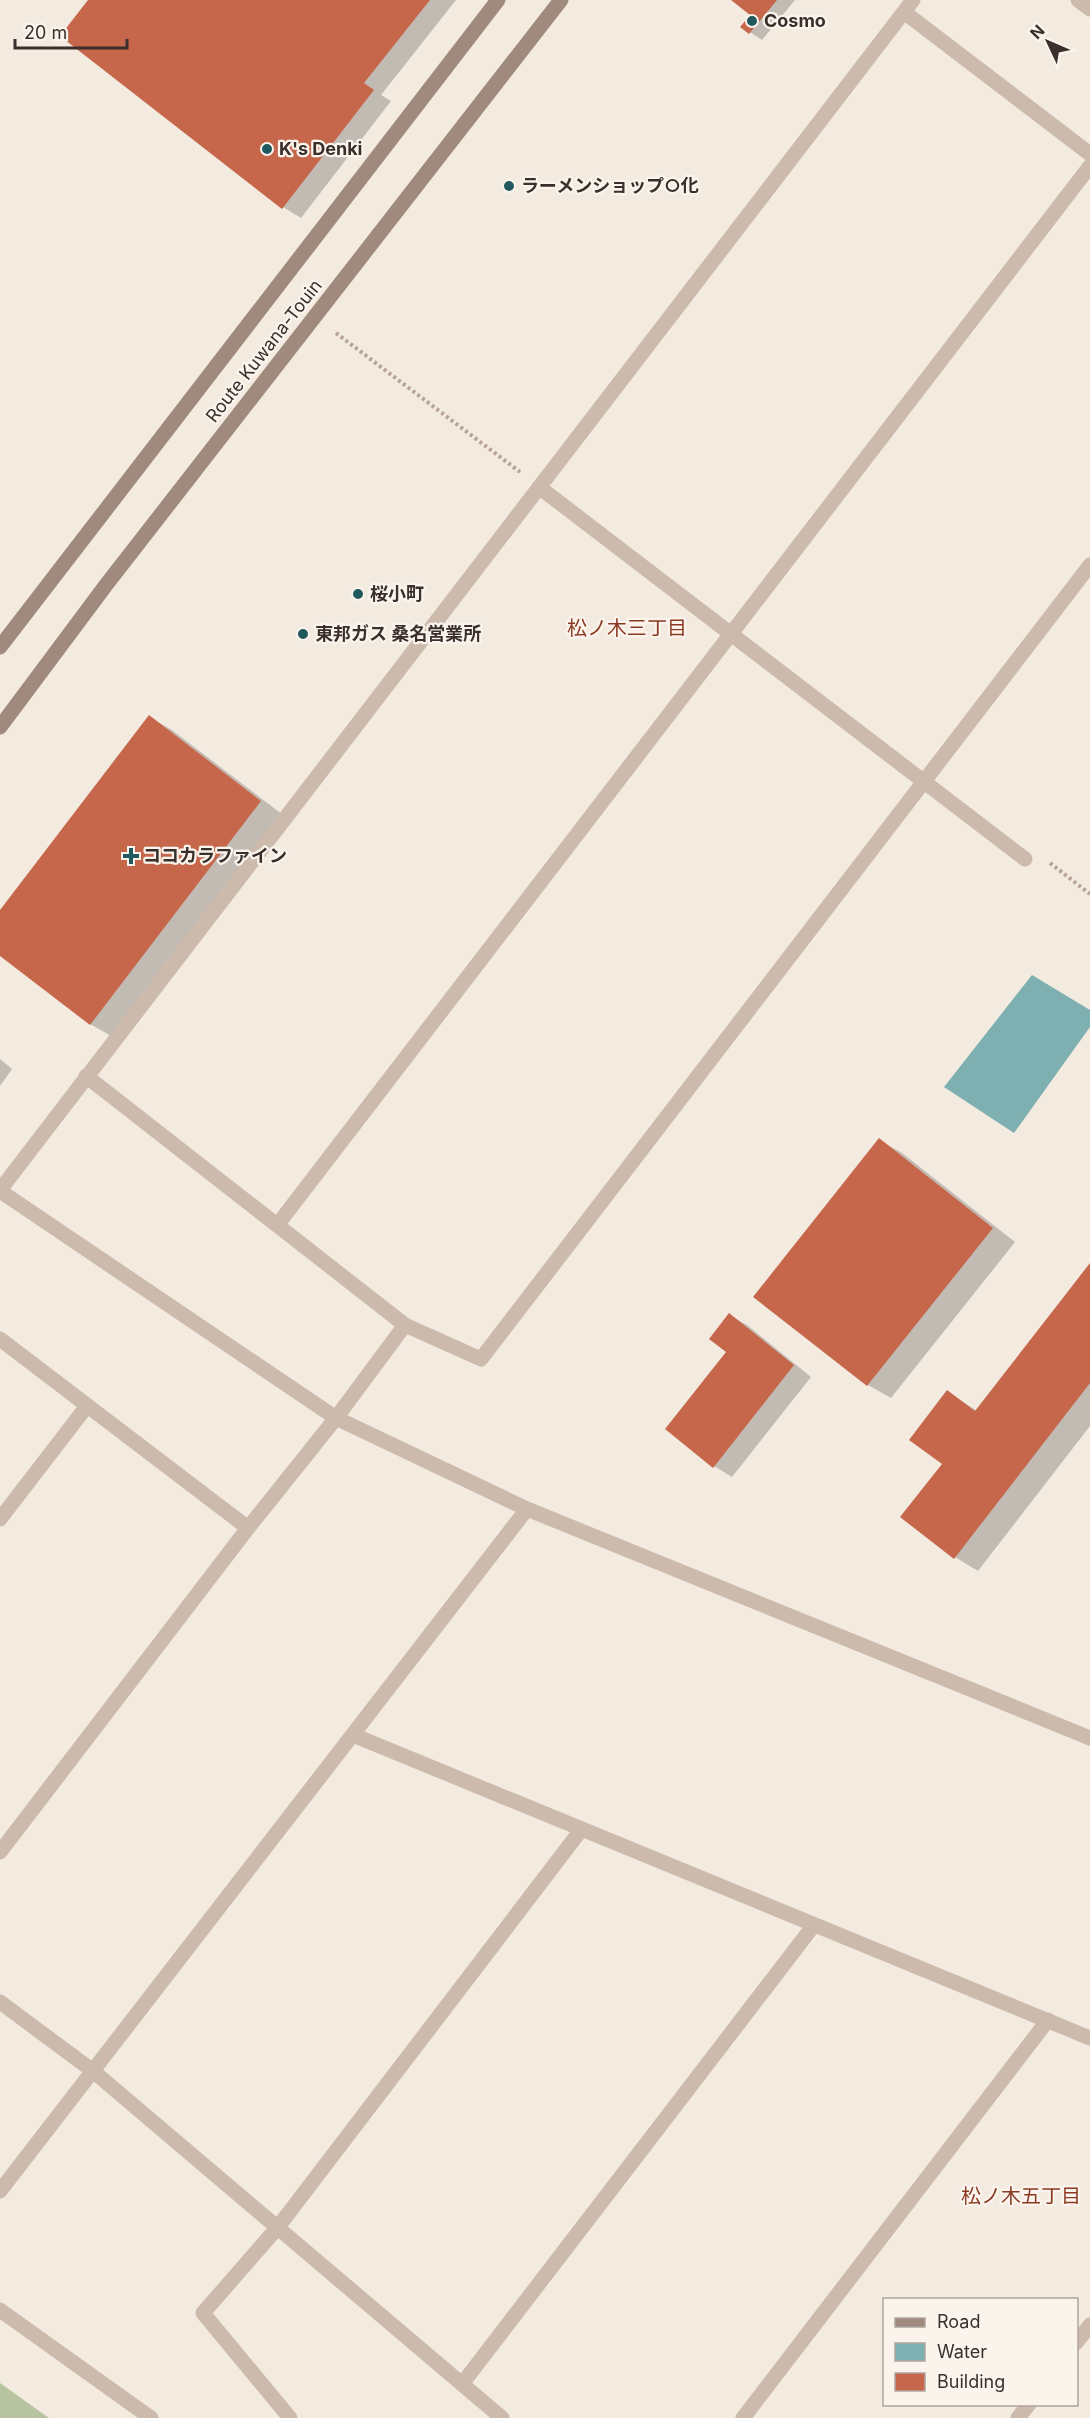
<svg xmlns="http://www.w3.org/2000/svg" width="1090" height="2418" font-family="Inter,'Noto Sans JP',sans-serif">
  <rect width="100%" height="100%" fill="#f3eae0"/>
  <!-- green -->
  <path fill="#b8c3a0" d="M0,2383L49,2418H0Z"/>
  <!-- water -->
  <path fill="#7fb0b1" d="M1032,975L1090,1010V1027L1014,1133L944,1087Z"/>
  <!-- shadow -->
  <path fill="#0003" d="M90,0H456L381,95L391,101L301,218L283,207Z
    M733,0H795L762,40L742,27L752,15Z
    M149,717L172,730L283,815L113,1037L90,1024L0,955V913Z
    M0,1059L12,1069L0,1086Z
    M879,1140L902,1153L1015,1242L891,1398L868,1385L756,1297Z
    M1090,1265V1426L978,1571L955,1557L902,1517L944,1464L948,1392L977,1411Z
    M729,1315L747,1325L811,1377L732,1477L714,1466L728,1352Z"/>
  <!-- building -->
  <path fill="#c6674c" d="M88,0H430L364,83L374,90L282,209L60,36Z
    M731,0H777L749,34L740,27L750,15Z
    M149,715L261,801L90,1025L0,956V910Z
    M879,1138L993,1228L867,1386L753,1297Z
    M1090,1263V1383L954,1559L900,1517L942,1464L909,1440L947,1390L975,1411Z
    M729,1313L794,1365L713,1468L665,1429L726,1352L709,1339Z"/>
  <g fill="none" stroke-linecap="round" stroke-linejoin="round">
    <!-- path -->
    <path stroke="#b8a496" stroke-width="4" stroke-dasharray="3 3" stroke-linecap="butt" d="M336,333L520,472
      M1050,863L1090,894"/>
    <!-- street -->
    <path stroke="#ccbaac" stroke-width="15" d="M1078,0L1090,9
      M904,12L1090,154
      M539,487L1025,859
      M86,1076L405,1325L481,1359L1090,565
      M0,1190L913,0
      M0,1191L336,1418L527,1509L1090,1738
      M278,1224L1090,166
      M0,1339L248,1528
      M0,1519L87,1406
      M353,1735L1090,2038
      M0,1852L248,1528L336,1418L405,1325
      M0,2002L93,2071L502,2418
      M0,2191L527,1509
      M0,2310L151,2418
      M1076,2343L1090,2325
      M462,2384L814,1925
      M290,2418L203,2313L278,2227L581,1830
      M743,2418L1048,2020
      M1018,2418L1029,2404"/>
    <!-- secondary -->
    <path stroke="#a0897d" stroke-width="15" d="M0,647L498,0
      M0,727L106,585L561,0"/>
  </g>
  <!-- markers -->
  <g fill="#20595c" stroke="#fbf4ed" stroke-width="2">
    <circle cx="752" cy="21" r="6"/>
    <circle cx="267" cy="149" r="6"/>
    <circle cx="509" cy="186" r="6"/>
    <circle cx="358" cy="594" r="6"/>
    <circle cx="303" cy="634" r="6"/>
    <path d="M128 847h6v6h6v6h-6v6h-6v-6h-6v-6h6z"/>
  </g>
  <g text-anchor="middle" stroke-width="4.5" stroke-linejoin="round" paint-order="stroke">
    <!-- poi labels -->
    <g font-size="18" font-weight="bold" fill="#3a2f2b" stroke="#fbf4ed" text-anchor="start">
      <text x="764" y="27">Cosmo</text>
      <text x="279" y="155">K's Denki</text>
      <text x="521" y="192">ラーメンショップ○化</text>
      <text x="370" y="600">桜小町</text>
      <text x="315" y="640">東邦ガス 桑名営業所</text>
      <text x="143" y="862">ココカラファイン</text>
    </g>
    <!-- street labels -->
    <g font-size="18" fill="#3a2f2b" stroke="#fbf4ed">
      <text transform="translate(264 351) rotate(-52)" y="6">Route Kuwana-Touin</text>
    </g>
    <!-- neighbourhood labels -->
    <g font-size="20" fill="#8a3a23" stroke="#fbf4ed">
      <text x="627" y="635">松ノ木三丁目</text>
      <text x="1021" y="2203">松ノ木五丁目</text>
    </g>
  </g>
  <!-- legend -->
  <rect x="883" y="2298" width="195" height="108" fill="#fbf4ed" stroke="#aea59f" stroke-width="1.5"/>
  <rect x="895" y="2318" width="30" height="9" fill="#a0897d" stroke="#aea59f" stroke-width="1.5"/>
  <text x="937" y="2328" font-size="18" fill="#3a2f2b">Road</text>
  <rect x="895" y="2343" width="30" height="18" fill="#7fb0b1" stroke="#aea59f" stroke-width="1.5"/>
  <text x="937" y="2358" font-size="18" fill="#3a2f2b">Water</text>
  <rect x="895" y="2373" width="30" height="18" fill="#c6674c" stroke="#aea59f" stroke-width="1.5"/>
  <text x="937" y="2388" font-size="18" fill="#3a2f2b">Building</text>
  <!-- north arrow -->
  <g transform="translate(1048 42) rotate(314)" stroke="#fbf4ed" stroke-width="4.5" paint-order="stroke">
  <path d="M0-4.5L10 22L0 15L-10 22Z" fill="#3a2f2b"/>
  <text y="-9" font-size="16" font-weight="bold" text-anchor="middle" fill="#3a2f2b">N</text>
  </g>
  <!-- scale -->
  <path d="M15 39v9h112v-9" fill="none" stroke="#3a2f2b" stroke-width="3"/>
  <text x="24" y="39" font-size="18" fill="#3a2f2b" stroke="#fbf4ed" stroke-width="4.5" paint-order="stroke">20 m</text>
</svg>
